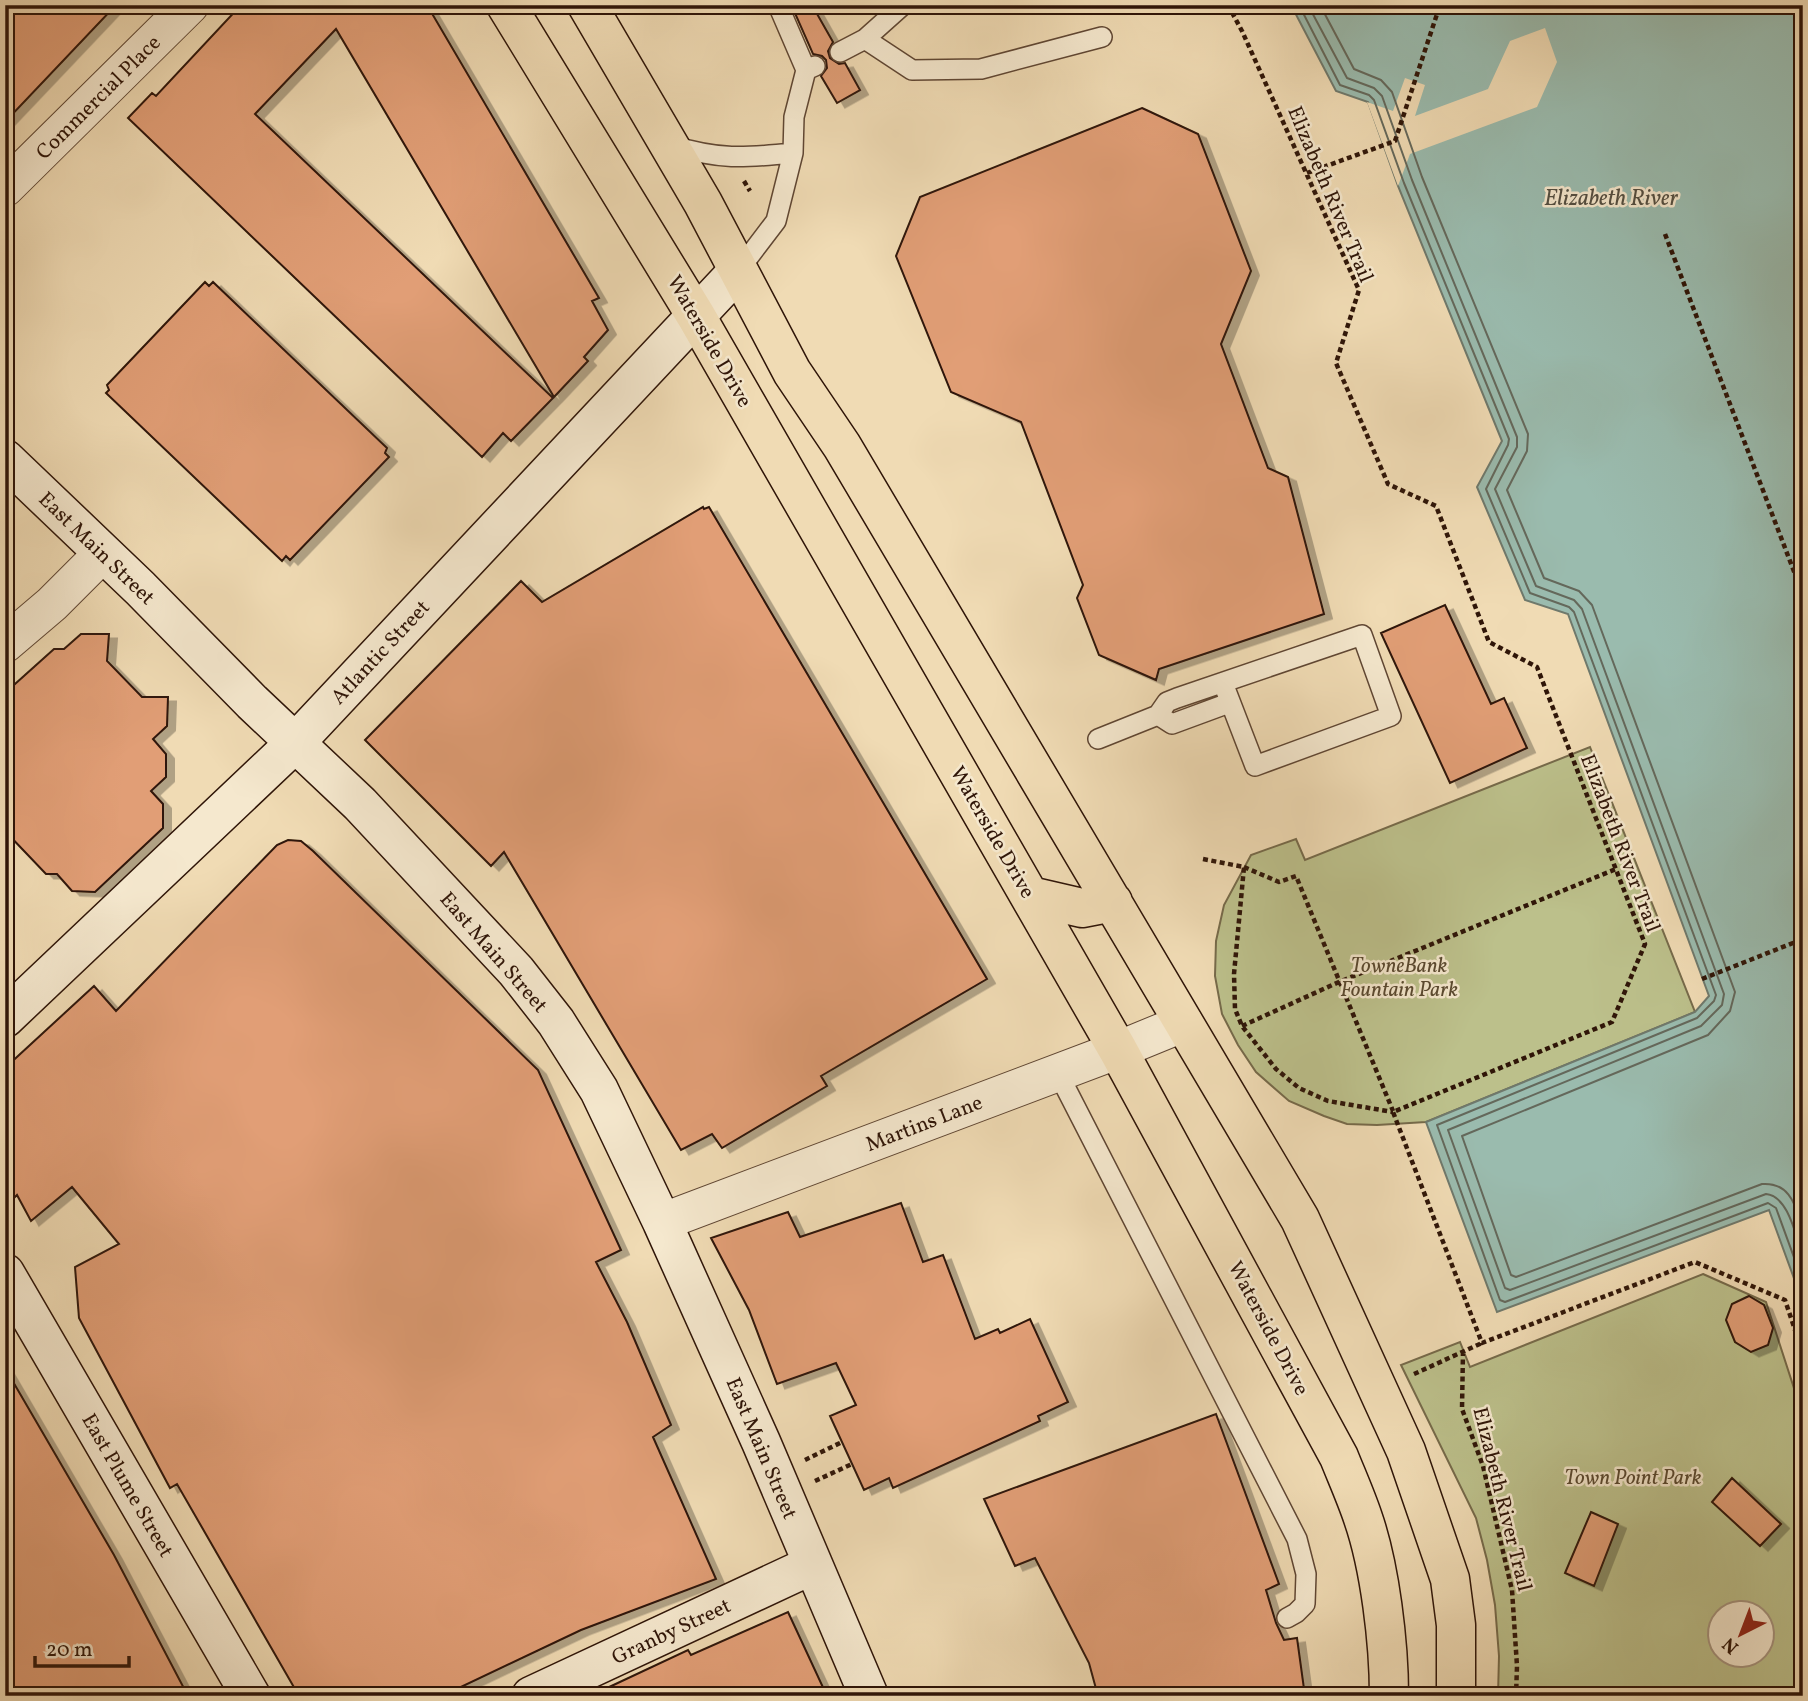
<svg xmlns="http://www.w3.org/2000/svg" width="1808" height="1701" font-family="Vollkorn,serif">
  <defs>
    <filter id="shadow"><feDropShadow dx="8" dy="4.5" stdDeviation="0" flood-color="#0004"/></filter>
  </defs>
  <rect width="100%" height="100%" fill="#f0dbb4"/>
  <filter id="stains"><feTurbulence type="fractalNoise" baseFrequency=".00286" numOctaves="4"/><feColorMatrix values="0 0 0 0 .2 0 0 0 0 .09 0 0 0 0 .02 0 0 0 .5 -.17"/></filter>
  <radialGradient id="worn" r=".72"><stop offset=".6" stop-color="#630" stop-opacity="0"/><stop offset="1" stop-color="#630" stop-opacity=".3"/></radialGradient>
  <!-- green -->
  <path fill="#bcc08b" stroke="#766a4a" stroke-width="2" fill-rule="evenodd" d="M1590,747L1695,1012L1426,1122L1377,1125L1347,1124L1324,1116L1289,1101L1256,1072L1238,1045L1222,1014L1215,976L1216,941L1224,905L1251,855L1296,839L1305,860Z
    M1703,1274L1766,1302L1803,1416V1696H1498L1499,1656L1495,1605L1487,1560L1476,1518L1401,1365L1460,1342L1470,1367ZM1720,1614H1762V1656H1720Z"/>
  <!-- water -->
  <path fill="#9abbae" stroke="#6f796c" stroke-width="2" d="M1291,5H1803V1303L1769,1210L1497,1312L1426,1122L1695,1012L1709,996L1568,614L1525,600L1477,487L1502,441L1398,186L1368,102L1336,91Z"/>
  <!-- pier -->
  <path fill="#f0dbb4" d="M1545,28L1557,62L1537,107L1410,154L1398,186L1367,102L1393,111L1405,78L1425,85L1415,116L1488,89L1510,41Z"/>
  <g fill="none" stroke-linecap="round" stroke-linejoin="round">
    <!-- shore -->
    <path stroke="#64685b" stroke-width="2" d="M1299,5L1340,85L1369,95L1374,100L1404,183L1509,439L1508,445L1486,489L1530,593L1569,607L1574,612L1716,995L1714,1001L1697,1018L1437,1125L1500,1300L1505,1302L1768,1203L1776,1208L1803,1282
      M1308,5L1347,78L1374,88L1382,96L1412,180L1517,437V447L1495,489L1536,586L1574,600L1582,609L1724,994L1722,1005L1701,1026L1448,1130L1505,1288L1510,1290L1766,1194C1789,1196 1796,1238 1803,1256
      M1320,5L1354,69L1381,80L1392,92L1422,177L1528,434L1527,451L1507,490L1544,578L1579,591L1592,605L1735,992L1730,1011L1708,1035L1462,1136L1511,1275L1516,1277L1762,1184C1789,1182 1795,1204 1803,1226"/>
  </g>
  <!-- building -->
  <path fill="#e19e76" stroke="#2f1508" stroke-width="2" filter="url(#shadow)" d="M5,5H116L5,122Z
    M241,5H427L599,298L592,301L608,330L584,357L588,361L554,397L336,29L255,114L553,398L511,441L503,433L482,457L128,118L152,93L156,96Z
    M805,5H812L833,42L828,51L830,58L839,64L845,63L860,90L837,103L821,76L827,68L826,60L822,56L813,54L794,11Z
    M1142,108L1198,134L1251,271L1221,344L1268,468L1288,477L1324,614L1159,669L1156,680L1099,655L1077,598L1083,585L1021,422L951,392L896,256L920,197Z
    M205,282L209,286L213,282L387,448L385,453L389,457L290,560L286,556L282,561L106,393L109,390L107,385Z
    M703,507L704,509L709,507L987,979L821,1076L827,1086L722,1148L712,1134L681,1150L504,852L491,866L365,740L521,581L542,602Z
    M1445,605L1491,704L1504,698L1527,748L1450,783L1381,633Z
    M81,634H109L107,661L142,697H168L167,726L153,739L166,754V777L151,791L163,804V828L95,892L72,891L57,874H46L5,831V693L54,649H64Z
    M288,840L301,841L313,851L538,1070L621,1250L596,1262L627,1322L671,1425L653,1437L716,1579L581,1630L442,1696H299L177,1484L170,1488L79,1318L75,1267L119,1244L72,1187L31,1221L17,1195L14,1198L5,1183V1068L94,986L116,1011L277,845Z
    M901,1203L923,1262L943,1255L975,1339L998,1329L1000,1333L1030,1319L1068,1402L1038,1416L1040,1421L893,1488L889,1478L864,1490L830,1416L856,1405L836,1363L777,1384L749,1310L711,1238L788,1212L800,1237Z
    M1749,1296L1764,1305L1773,1328L1768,1345L1751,1352L1735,1342L1726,1320L1732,1304Z
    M5,1368L114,1555L188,1696H5Z
    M1216,1414L1279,1584L1266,1590L1276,1623L1284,1640L1297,1638L1305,1696H1098L1089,1663L1035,1558L1015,1566L984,1499Z
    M1732,1478L1781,1524L1760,1546L1712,1502Z
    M1591,1512L1618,1524L1594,1586L1565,1573Z
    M788,1612L827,1696H590L688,1650L691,1655Z"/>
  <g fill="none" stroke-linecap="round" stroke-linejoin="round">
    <defs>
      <path id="lane" d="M778,5L806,70
        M865,39L903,5
        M840,52L865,39L912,70L981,69L1102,37
        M670,145C720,160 743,158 793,153
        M738,271L776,221L793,153L794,117L806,70L815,66
        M1158,715L1172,724L1229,703
        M1098,739L1158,715L1167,702L1177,698L1362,635L1391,716L1255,766L1223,683
        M1058,1073L1297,1539L1306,1574L1305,1604L1296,1613L1287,1618"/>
      <path id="street" d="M5,188L190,5
        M5,644L52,604L103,553
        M662,1222L1118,1050L1184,1023"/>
      <path id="secondary" d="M5,459L140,588L252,702L360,804L516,971L556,1022L599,1090L662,1222L761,1442L869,1696
        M5,1018L295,743L738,271
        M5,1273L251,1696
        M531,1696L812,1565"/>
      <path id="primary" d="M506,5L696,316L1118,1050L1339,1457C1347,1477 1356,1497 1363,1518C1380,1567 1389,1643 1389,1696
        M587,5L703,203L792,372L842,446L1300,1219L1406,1451L1450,1579L1456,1625V1696
        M1030,896L1082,908L1113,902"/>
    </defs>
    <!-- lane casing -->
    <use href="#lane" stroke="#5f4633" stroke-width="22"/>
    <!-- street casing -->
    <use href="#street" stroke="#5f4633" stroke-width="39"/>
    <!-- secondary casing -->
    <use href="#secondary" stroke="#2f1508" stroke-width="41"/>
    <!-- primary casing -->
    <use href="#primary" stroke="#2f1508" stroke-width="41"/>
    <!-- path -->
    <path stroke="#2f1508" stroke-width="4.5" stroke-dasharray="5 3.5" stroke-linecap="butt" d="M1228,5L1242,31L1359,290L1336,363L1388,484L1436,506L1489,642L1537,667L1645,944L1612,1022L1393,1112L1482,1343L1695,1262L1785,1300L1803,1354
      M1307,173L1395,141L1440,5
      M744,181L750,191
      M1665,234L1803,595
      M1203,859L1244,867L1234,974L1235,1009L1242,1026L1276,1069L1299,1088L1328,1101L1393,1112
      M1244,867L1279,882L1296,876L1393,1111
      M1702,979L1803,939
      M1242,1026L1339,982L1616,869
      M1463,1351L1462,1409L1483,1466L1512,1590L1517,1666L1516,1696
      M1414,1374L1482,1343
      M805,1460L842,1442
      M815,1481L852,1464"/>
    <!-- lane -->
    <use href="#lane" stroke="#f5e8ce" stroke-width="19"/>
    <!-- street -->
    <use href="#street" stroke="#f5e8ce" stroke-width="37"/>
    <!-- secondary -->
    <use href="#secondary" stroke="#f5e8ce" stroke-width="38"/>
    <!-- primary -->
    <use href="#primary" stroke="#f0dbb4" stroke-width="38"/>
  </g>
  <g text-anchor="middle" stroke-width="5" stroke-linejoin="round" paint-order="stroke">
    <!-- street labels -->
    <g font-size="21" fill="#2f1508" stroke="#f5e8ce">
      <text transform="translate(98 97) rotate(-45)" y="7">Commercial Place</text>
      <text transform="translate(1331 194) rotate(67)" y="7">Elizabeth River Trail</text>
      <text transform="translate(710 341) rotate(60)" y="7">Waterside Drive</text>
      <text transform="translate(97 548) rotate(44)" y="7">East Main Street</text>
      <text transform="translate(380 652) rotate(-47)" y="7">Atlantic Street</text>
      <text transform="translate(993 832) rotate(60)" y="7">Waterside Drive</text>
      <text transform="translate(1621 843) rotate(69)" y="7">Elizabeth River Trail</text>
      <text transform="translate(494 952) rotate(49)" y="7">East Main Street</text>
      <text transform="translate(924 1123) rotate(-21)" y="7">Martins Lane</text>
      <text transform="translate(1269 1328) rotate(62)" y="7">Waterside Drive</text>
      <text transform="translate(762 1448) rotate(67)" y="7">East Main Street</text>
      <text transform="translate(128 1485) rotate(60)" y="7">East Plume Street</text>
      <text transform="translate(1503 1499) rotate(76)" y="7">Elizabeth River Trail</text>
      <text transform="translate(671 1631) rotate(-25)" y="7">Granby Street</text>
    </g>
    <!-- park labels -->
    <g font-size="21" font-style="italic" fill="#59482f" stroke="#f5e8ce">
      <text x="1399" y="972">TowneBank<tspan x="1399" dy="24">Fountain Park</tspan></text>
      <text x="1633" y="1484">Town Point Park</text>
    </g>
    <!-- water labels -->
    <g font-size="23" font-style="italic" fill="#544f42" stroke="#f5e8ce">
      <text x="1611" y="205">Elizabeth River</text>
    </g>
  </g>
  <!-- margin -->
  <rect width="1808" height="1701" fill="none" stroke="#f0dbb4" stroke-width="28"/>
  <rect x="7" y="7" width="1794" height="1687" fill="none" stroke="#2f1508" stroke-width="3.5"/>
  <rect x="14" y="14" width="1780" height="1673" fill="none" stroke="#2f1508" stroke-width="2"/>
  <!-- north arrow -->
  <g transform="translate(1741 1634) rotate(222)"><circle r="33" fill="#f5e8ce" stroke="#a6947f" stroke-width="2"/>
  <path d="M0-5L12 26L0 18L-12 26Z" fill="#8f2418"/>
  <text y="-10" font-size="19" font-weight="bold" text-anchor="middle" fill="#2f1508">N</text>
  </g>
  <!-- scale -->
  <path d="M35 1656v10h94v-10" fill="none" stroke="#2f1508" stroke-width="3.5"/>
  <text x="46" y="1656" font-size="21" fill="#2f1508" stroke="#f5e8ce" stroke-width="5" paint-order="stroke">20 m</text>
  <rect width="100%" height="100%" filter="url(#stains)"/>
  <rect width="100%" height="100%" fill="url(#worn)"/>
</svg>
